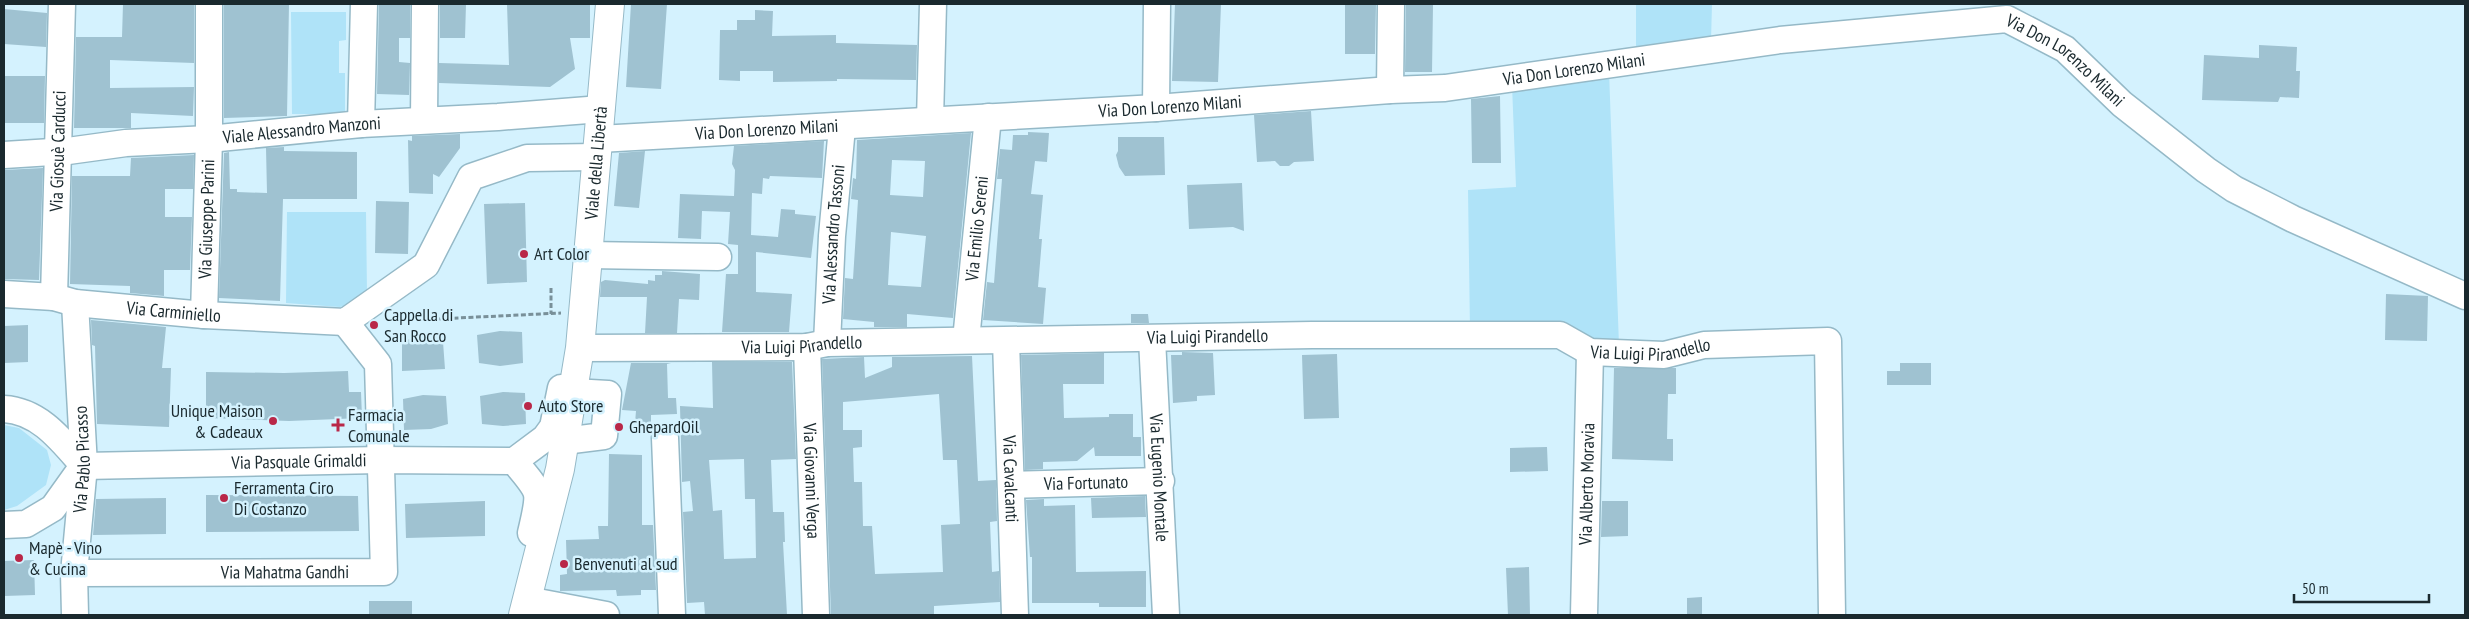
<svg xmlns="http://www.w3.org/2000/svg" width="2469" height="619" font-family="'PT Sans Narrow',sans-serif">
  <rect width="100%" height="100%" fill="#d4f2fe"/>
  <!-- green -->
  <path fill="#afe3f8" d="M1636,4H1712L1711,41L1636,52Z
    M291,12H346V40L339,41V73H345V114H292Z
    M1609,71L1619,345L1589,337L1470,331L1468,190L1516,187L1512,85Z
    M287,212H366L367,293L354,303L340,307L286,303Z
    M4,425L19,428L47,450L51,465L46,485L17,506L4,510Z"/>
  <!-- building -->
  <path fill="#9fc2d1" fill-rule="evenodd" d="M123,4H194V63L110,60V88L194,87L193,116L131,113V128H74L76,37H122Z
    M224,4H289L287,116L224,118Z
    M379,4H410V38H399V62L410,63L409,95L377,94Z
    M440,4H466L465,38H440Z
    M507,4H590V38H570L575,69L550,87L439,83V63L509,65Z
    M631,4H667L661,89L626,87Z
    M1175,4H1221L1218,82L1172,81Z
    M1345,4H1376L1375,54H1345Z
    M1406,4L1433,5L1432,72H1405Z
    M4,9L47,13L46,47L4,44Z
    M755,10L773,11L772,36L836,35V43L917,45L916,80L837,79V81L773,82V71H740V81L719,80L720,30H737V20H755Z
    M2259,45L2297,47L2296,71H2300L2299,98L2280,97L2278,102L2202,100L2204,55L2259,58Z
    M4,76H45L44,123H4Z
    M1500,96L1501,163H1472L1471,99Z
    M1311,111L1314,161L1294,162L1289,166H1280L1275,161L1257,162L1254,115Z
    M1028,132L1049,133L1047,162L1035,161L1031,194L1043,195L1039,239H1042L1038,287L1046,288L1043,324L983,320L987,282L994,283L1002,179H997L1000,149L1012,150L1013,135H1028Z
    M971,133L953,318L907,314V327H874V322L843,319L845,278L853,279L858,200L851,199L853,178L856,179L857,140ZM892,160L925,161L923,197L890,195ZM891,232L926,236L921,287L888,285Z
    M460,134V148L439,177L433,174V194L409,193L408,140L412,141V136Z
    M1118,137H1164L1165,175L1125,176L1119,167L1116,155L1118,151Z
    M824,141L822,178L770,176L769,179L763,178L762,194L752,193L751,235L778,237L781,209L795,210V214L816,216L811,258L756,252V292L792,294L789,332H722L726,274H738V245L728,244L730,212L702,211L701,239L678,238L680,194L734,196L735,170L732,164L734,146Z
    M284,147V151L357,152V199H283L280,301L219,298L224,153L229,152L230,189H237V192L267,193L266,148Z
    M645,151L639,208L614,206L619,153Z
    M194,155L193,189H165V217H192L190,270H164V296L130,293V286L70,284L72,176H130L131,158Z
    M43,168L39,280L4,279V170Z
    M1242,183L1244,231L1233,227L1189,229L1187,185Z
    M376,201L409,202L408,254L375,253Z
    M525,203L527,282L487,284L484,204Z
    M662,271L700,274L699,300L679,299L677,333H645L647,297H600L601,282L605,280L648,284V280L655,281V275H662Z
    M2386,294L2428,296L2427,341L2385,340Z
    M1131,314H1148L1149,323H1131Z
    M91,320L166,327L162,368H171L169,427L97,424L95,346L92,345Z
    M28,325V362L4,363V326Z
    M500,331L522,332L523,363L500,366L479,363L477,335Z
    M422,338L443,342L445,369L402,371V340Z
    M1182,352L1213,353L1215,395L1197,396V401L1173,403L1171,355H1182Z
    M1104,353V384H1063L1064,418L1109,417V414H1133V437H1141V456H1095L1094,447L1077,461L1043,462V469L1025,470L1021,355Z
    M1337,354L1339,418L1304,419L1302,355Z
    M972,356L978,481L996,480L997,521L990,522L992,572L999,571L1000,602L934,606V615H831L822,359L864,357L865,378L892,367V357ZM939,394L943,460H957L960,524L941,525L943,572L875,574L872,526H863L862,482H854L853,448L862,447V430H843V402Z
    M712,362H792L796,459L771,460L773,512H784L785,542H783L787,615H705L704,602L687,603L683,512L693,511L690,481L682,482L680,406L713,408ZM744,459L745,499H755L756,558L724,559L722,510L713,511L709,460Z
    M631,363H671L667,364L668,398H676L677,414L651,415V424L635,423L636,411L622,410Z
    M1900,363H1931V385H1887V371H1900Z
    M1614,368H1676V394H1668L1667,439H1673V461L1612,459Z
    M348,371L349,392H361L362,418L289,421L206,418V372L284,373Z
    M503,392L525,393L526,424L503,426L482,424L480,396Z
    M423,395L446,396L448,424L431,429L404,430L403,399Z
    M1547,447L1548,471L1510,472V448Z
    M609,454L642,455V525H653L656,590H641V595L617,596L616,590L560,591V575L567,574L566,540L599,539L598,526H608Z
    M206,495L358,496L359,531L206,532Z
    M1145,496L1146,517L1092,518L1091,498Z
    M166,498V534L93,535L96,499Z
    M1044,499V506L1075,505L1076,572L1146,571V607H1099V603H1032V557H1030L1026,500Z
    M485,501V536L406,538L405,504Z
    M1602,501H1628V536L1601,537Z
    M34,560L35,595L4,596V561Z
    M1529,567L1530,615H1508L1506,568Z
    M1702,597V615H1687V598Z
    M369,601H412V615H369Z"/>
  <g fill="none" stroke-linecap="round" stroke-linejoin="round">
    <defs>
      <g id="minor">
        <path d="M1390,90L1391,4"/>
        <path d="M1156,108L1157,4"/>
        <path d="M424,120L425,4"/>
        <path d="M930,120L933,4"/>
        <path d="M361,124L364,4"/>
        <path id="s1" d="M599,139L1156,108L1390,90L1445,88L1780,40L2007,19L2065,49L2122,104L2206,170L2234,189L2293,219L2465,296"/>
        <path id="s2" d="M4,155L68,151L126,143L209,139L361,124L498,117L601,109"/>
        <path d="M587,255L718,257"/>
        <path id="s3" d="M4,294L54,297L75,303L204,315L345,322L426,265L471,177L527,158L596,157"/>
        <path id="s4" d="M54,297L62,4"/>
        <path id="s5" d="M204,315L209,139V4"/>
        <path id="s6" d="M1152,339L1166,615"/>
        <path id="s7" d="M966,340L988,117"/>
        <path id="s8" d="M1006,341L1015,615"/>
        <path id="s9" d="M827,343L832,236L842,127"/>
        <path id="s10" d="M807,347L816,615"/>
        <path id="s11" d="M580,348L807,347L827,343L1312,335H1560L1590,352L1664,355L1704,345L1828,341L1832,615"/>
        <path d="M4,409C40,411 62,441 84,466"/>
        <path d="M665,438L672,615"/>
        <path d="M564,441L604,436L608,394L573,392"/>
        <path d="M514,461C542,495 541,489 531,533"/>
        <path id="s12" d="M84,466L380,460L514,461L545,438L553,427L561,388"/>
        <path id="s13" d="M1011,485L1161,481"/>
        <path d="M4,525L26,524L53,508L83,466"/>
        <path id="s14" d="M74,573L384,572L378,364L345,322"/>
        <path d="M527,600L606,615"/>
        <path id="s15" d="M75,615L74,573L84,466L75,303"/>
        <path id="s16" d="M1584,615L1590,352"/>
      </g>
      <g id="major">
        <path id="s17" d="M523,615L560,469L580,348L610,4"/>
      </g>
    </defs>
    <!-- minor casing -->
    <use href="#minor" stroke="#95b9c7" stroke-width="29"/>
    <!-- major casing -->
    <use href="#major" stroke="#95b9c7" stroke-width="30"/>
    <!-- path -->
    <path stroke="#799099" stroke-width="3" stroke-dasharray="5 2.5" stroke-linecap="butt" d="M551,288V314
      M416,320L561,313"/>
    <!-- minor -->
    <use href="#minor" stroke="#fff" stroke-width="26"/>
    <!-- major -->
    <use href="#major" stroke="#fff" stroke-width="28"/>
  </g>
  <!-- markers -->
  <g fill="#b92748" stroke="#d4f2fe" stroke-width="2">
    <circle cx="524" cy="254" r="5"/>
    <circle cx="374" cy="325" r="5"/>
    <circle cx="528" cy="406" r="5"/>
    <circle cx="273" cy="421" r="5"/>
    <path d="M335.5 417.5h5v5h5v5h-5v5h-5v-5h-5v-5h5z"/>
    <circle cx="619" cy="427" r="5"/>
    <circle cx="224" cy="498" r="5"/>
    <circle cx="19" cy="558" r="5"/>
    <circle cx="564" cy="564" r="5"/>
  </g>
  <g text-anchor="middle" stroke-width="5" stroke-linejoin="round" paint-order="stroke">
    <!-- street labels -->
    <g font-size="18" fill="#1a292e" stroke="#d4f2fe">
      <text dy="6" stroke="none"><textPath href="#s1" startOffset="1486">Via Don Lorenzo Milani</textPath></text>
      <text dy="6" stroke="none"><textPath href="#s1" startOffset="978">Via Don Lorenzo Milani</textPath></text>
      <text dy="6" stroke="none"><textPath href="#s1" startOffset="572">Via Don Lorenzo Milani</textPath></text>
      <text dy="6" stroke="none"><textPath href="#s2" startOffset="299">Viale Alessandro Manzoni</textPath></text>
      <text dy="6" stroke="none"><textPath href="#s1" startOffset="168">Via Don Lorenzo Milani</textPath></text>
      <text dy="6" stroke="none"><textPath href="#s4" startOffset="146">Via Giosuè Carducci</textPath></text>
      <text dy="6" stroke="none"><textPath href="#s17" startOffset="459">Viale della Libertà</textPath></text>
      <text dy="6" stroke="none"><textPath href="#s5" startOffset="96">Via Giuseppe Parini</textPath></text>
      <text dy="6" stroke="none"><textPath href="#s7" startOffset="112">Via Emilio Sereni</textPath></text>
      <text dy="6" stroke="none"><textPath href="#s9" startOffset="109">Via Alessandro Tassoni</textPath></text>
      <text dy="6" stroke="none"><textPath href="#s3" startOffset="171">Via Carminiello</textPath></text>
      <text dy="6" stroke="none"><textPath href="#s11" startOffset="628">Via Luigi Pirandello</textPath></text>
      <text dy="6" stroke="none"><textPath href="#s11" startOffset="222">Via Luigi Pirandello</textPath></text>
      <text dy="6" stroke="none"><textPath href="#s11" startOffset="1076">Via Luigi Pirandello</textPath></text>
      <text dy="6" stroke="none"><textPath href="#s15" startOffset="156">Via Pablo Picasso</textPath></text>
      <text dy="6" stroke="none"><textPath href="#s12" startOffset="215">Via Pasquale Grimaldi</textPath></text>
      <text dy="6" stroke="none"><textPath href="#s6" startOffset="139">Via Eugenio Montale</textPath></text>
      <text dy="6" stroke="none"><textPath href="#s8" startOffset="138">Via Cavalcanti</textPath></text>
      <text dy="6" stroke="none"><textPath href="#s10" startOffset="134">Via Giovanni Verga</textPath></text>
      <text dy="6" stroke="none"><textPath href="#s13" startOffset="75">Via Fortunato</textPath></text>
      <text dy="6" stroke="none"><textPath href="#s16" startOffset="131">Via Alberto Moravia</textPath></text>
      <text dy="6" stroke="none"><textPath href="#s14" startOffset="211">Via Mahatma Gandhi</textPath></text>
    </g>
    <!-- poi labels -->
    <g font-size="18" fill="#1a292e" stroke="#d4f2fe" text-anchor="start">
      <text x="534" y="260">Art Color</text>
      <text x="384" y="321">Cappella di<tspan x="384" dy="21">San Rocco</tspan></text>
      <text x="538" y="412">Auto Store</text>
      <text x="263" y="417" text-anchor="end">Unique Maison<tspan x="263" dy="21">&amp; Cadeaux</tspan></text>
      <text x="348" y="421">Farmacia<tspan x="348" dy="21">Comunale</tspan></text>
      <text x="629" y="433">GhepardOil</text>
      <text x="234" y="494">Ferramenta Ciro<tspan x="234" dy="21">Di Costanzo</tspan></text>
      <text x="29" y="554">Mapè - Vino<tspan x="29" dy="21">&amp; Cucina</tspan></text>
      <text x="574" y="570">Benvenuti al sud</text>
    </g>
  </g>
  <!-- border -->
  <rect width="2469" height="619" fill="none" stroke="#1a292e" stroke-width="10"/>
  <!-- scale -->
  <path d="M2294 594v8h135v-8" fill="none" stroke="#1a292e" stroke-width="2.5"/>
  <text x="2302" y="594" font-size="15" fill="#1a292e" stroke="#d4f2fe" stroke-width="4" paint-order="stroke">50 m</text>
</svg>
